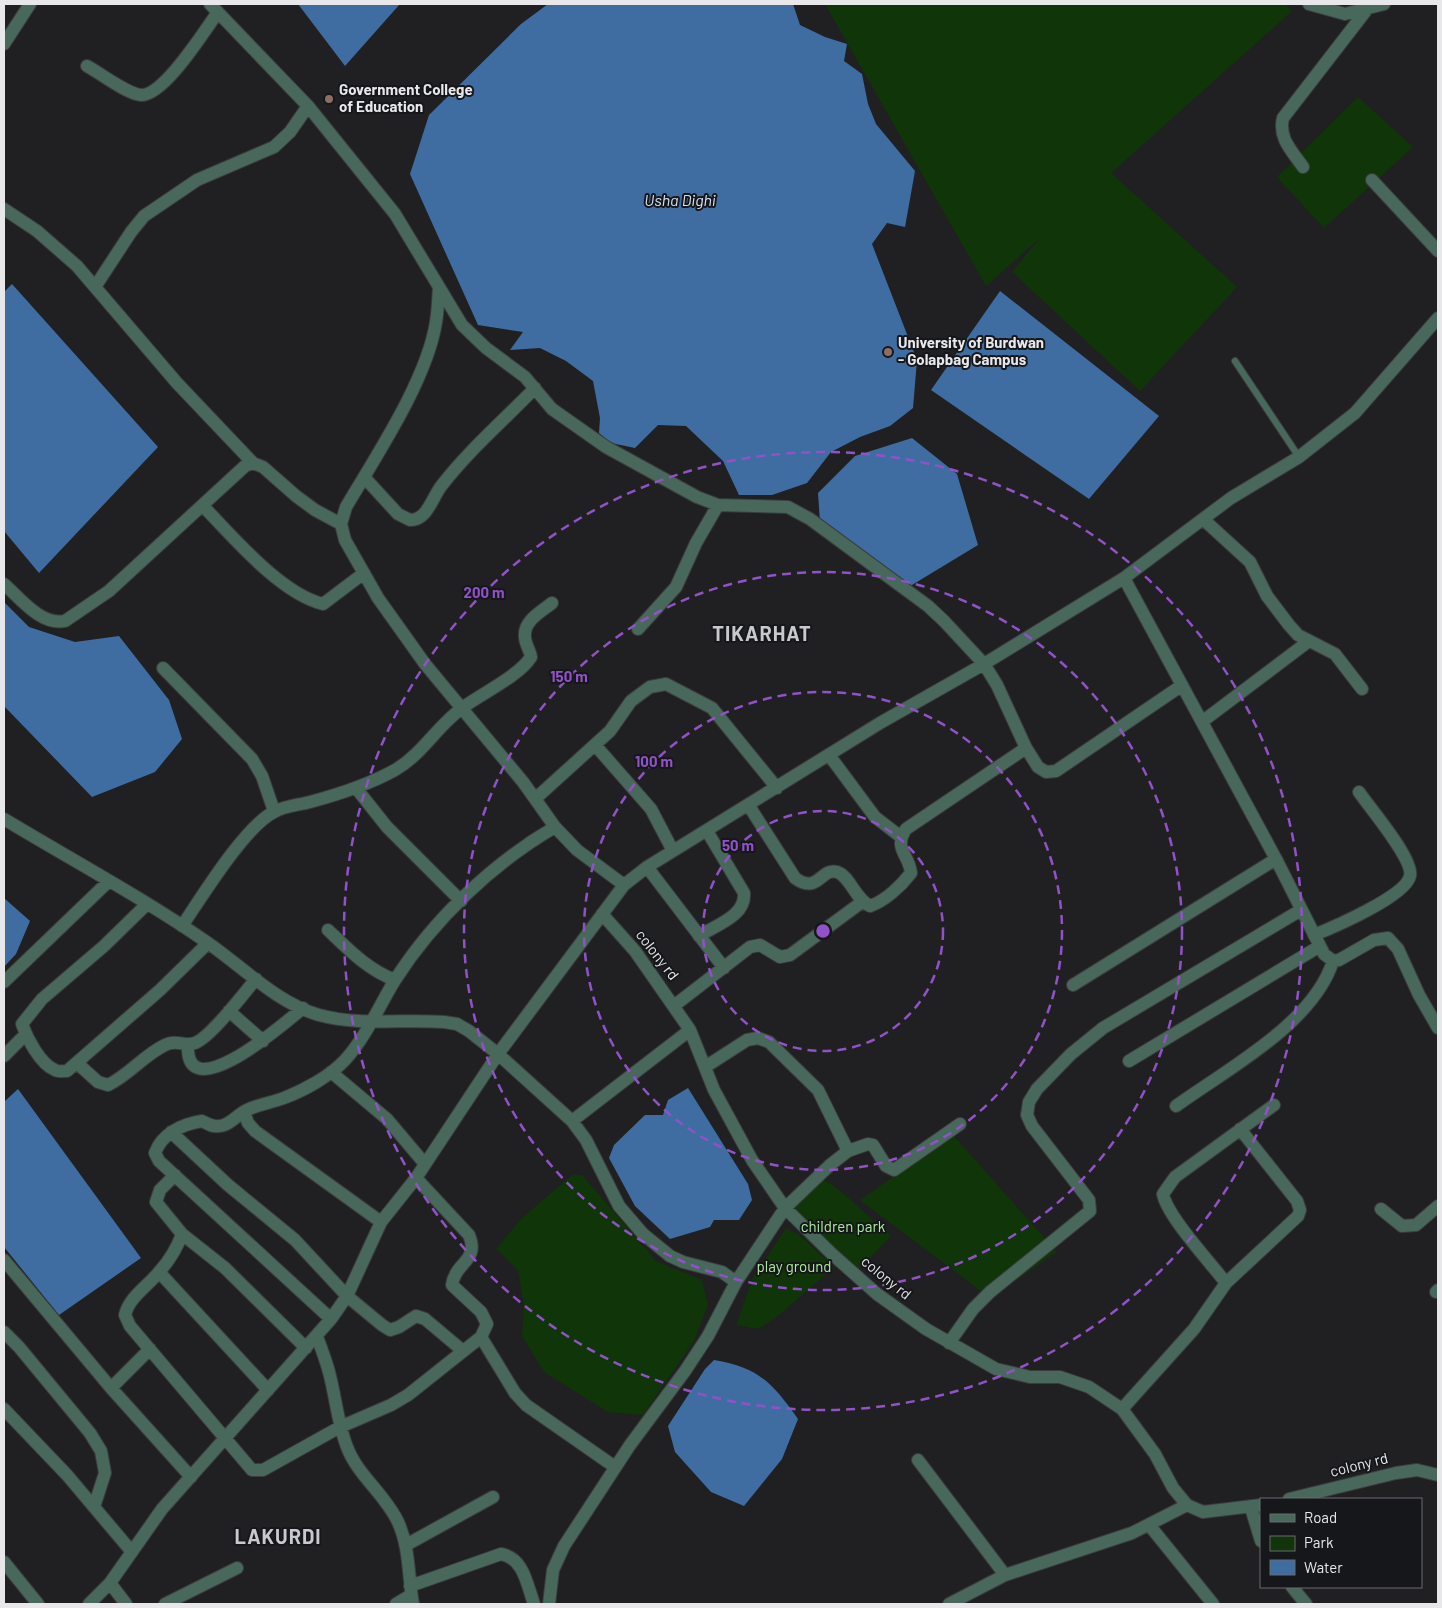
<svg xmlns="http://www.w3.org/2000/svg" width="1442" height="1608" font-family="Barlow,sans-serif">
  <rect width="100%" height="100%" fill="#202023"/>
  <!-- green -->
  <path fill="#103508" d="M825,4H1285L1292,11L1111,173L1237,287L1140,391L1012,272L1041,237L986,286Z
    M1358,97L1413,147L1324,228L1277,177Z
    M953,1135L1057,1252L990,1298L860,1200Z
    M572,1175H582L656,1261L702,1280L708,1305L694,1341L643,1415L608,1412L544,1372L522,1336L524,1306L518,1270L496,1249L522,1218Z
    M821,1178C848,1193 867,1217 891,1236L859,1269L838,1258L789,1209Z
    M786,1228L799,1235L834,1267L778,1316L758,1329L736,1325L753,1278Z"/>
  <!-- water -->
  <path fill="#3f6da1" d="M298,4H400L345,66Z
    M548,4H793L800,25L825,37L847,44L844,61L862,74L868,104L876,124L915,171L905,227L887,223L872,244L917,360L913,408L890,426L860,437L831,452L807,483L772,495H739L723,461L686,426L658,425L635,448L611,443L599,433L600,418L593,381L566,361L540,348L510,350L523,332L478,325L410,174L429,115L521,24Z
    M12,284L158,447L39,573L4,531V292Z
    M1000,291L1159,416L1089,499L931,390Z
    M912,438L957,474L978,545L907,588L820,522L818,493L855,456Z
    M4,602L29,627L75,642L119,636L169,700L182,739L155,772L92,797L4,706Z
    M4,898L30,921L16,954L4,967Z
    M688,1088L748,1184L752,1200L739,1220H714L710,1227L670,1239L635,1206L609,1158L614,1145L645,1115H663L668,1100Z
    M18,1089L141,1258L59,1315L4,1247V1102Z
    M714,1360C759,1367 773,1384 798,1419L782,1459L744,1506L711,1492L675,1452L668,1426L705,1369Z"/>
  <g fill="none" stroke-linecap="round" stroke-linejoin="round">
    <defs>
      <path id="service" d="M1235,361L1299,457"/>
      <path id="minor" d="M210,4L308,106L395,214L462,325L486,348L525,377L552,409L606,447L697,497L718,505L788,507L810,519L928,606L944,621L984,664L997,685L1026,748L1038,767L1046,772L1056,771L1181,686
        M1309,4L1345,14L1384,4
        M4,44L30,4
        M87,66C100,73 127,94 141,95C164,96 205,30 218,12
        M1303,167C1292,151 1278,138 1283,118L1368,8
        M1372,180L1438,251
        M4,209L37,231L77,266L177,383L253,463
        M95,287L131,232L144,216L197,180L274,147L290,132L308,106
        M439,288C438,299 438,311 436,322C427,380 376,456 346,507L341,524L345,540L378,598L425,664L523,782L555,827L577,850L624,885
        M364,477L398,514L410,520C428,520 432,497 442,485C469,450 504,420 535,388
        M203,506C233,537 281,594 323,604L364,573
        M1203,519L1250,562L1267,596L1289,625L1298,635L1335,654L1362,689
        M1124,578L1276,859L1324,954L1333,961L1339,960L1374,940L1388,938L1398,949L1419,995L1438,1028
        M4,584C20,598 41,626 65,621L109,591L245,466L253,463L263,467L296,496L315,510L341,524
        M638,629L676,587L696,543L718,505
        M163,668L252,759L262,776L274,811
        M1203,721L1309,641
        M595,745L651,809L673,851
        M829,755L875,817L901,837
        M356,788L387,827L461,901
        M535,799L610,731L631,701L650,687L666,684L712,708L777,788
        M749,806L795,878C818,895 821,867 837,872C850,876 855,899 870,906C885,901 901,886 911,873C909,854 893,849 906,829L1026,748
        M4,819C72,860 143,898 208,943C244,968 277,1003 319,1015C359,1026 404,1019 444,1022L457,1024L469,1031L498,1054L572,1121L586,1140L619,1206L643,1234L670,1256L683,1262L722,1272L736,1282
        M647,867L724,968
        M147,904L104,946L42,999L22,1024C27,1038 40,1064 55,1070C58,1072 63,1071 67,1071L160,990L208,943
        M602,914L635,951L690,1030L714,1090L752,1160L785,1208L832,1254L877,1294L926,1329L996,1369L1030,1377H1060L1089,1387L1122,1409L1155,1454L1173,1488L1187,1505L1203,1512L1261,1505
        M182,926C201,898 245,826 274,812C284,806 299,805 310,802C340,794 368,785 395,770C423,754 439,723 465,706C483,693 520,675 531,657C530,650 525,644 525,637C523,621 541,612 552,603
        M328,930C349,950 368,970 395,980
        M1314,935C1334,927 1406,896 1410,876C1414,859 1369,807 1359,792
        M699,936C716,925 746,916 744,893L707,831
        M4,982L109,881
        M1073,985L1276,859
        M675,1005L750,947L760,945L780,957L790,955L862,902
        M229,1011L263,1041
        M188,1044C184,1112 287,1021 303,1008
        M4,1056L26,1034
        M1129,1061L1320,946
        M77,1063L98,1082L108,1085C129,1075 144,1055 165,1045C177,1039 184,1047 195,1043C212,1036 243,994 256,979
        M705,1067L747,1040L758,1038L769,1042L818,1090L848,1151
        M331,1072L387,1119L425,1164
        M1176,1106C1227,1069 1313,1024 1333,961
        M244,1112L248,1123L255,1131L381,1222
        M572,1121L690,1030
        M171,1132L228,1185L295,1240L347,1296L382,1325L390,1330L399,1327L416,1316L425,1319L463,1351
        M175,1175L160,1190L156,1202L182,1234C177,1248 169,1261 159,1272C148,1286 129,1297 125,1315L130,1326L252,1470H263L340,1427L391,1405L408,1395L481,1337L487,1324L481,1312L452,1285C455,1262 480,1261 469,1235L416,1178
        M1381,1209L1402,1226L1416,1225L1438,1206
        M182,1234L225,1268L306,1348
        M4,1260L111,1388L191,1477
        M159,1272L268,1390
        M1226,1283C1210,1262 1167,1216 1163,1194L1175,1177L1274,1105
        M1436,1292L1438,1290
        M331,1319L159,1161L155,1153C162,1133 183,1124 202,1121C208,1124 212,1127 219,1126C229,1126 237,1115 245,1111C258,1104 271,1103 284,1098C305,1090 330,1076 345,1060C366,1037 379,1006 395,980C434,919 493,863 555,827
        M4,1332L19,1347L90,1433L101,1451L105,1473L94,1507
        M317,1337C322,1350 327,1363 330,1376C336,1400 338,1424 347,1447C358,1476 385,1494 398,1522C410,1548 408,1577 413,1604
        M481,1337L515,1393L526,1405L615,1467
        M949,1343L973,1309L990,1292L1090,1211L1089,1200L1032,1126L1027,1115L1029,1102L1037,1089L1071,1054L1103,1028L1301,910
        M111,1388L150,1349
        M4,1409L67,1475L132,1552
        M1122,1409L1194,1329L1226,1283L1298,1216L1300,1210L1297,1201L1240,1129
        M918,1460L1005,1575
        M1289,1499L1396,1473L1417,1470L1438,1475
        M1251,1508L1261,1541
        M1150,1526L1213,1604
        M406,1545L493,1497
        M4,1562L38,1604
        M110,1583L126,1604
        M410,1586L501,1554C524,1558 527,1585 534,1604
        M1292,1587L1306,1604
        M89,1604L110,1583L162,1509L331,1319L347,1296L381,1222L416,1178L498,1054L624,885L647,867L880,723L984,664L1124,578L1231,498L1299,457L1355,413L1438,318
        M165,1604L237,1568
        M396,1604L411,1595
        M549,1604L553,1570L564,1546L630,1445L685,1371L708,1336L736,1282L785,1208L830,1165L848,1151L868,1144L873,1145L886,1166L894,1170L960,1124
        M949,1604L1005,1575L1132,1533L1187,1505"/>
    </defs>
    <!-- service casing -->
    <use href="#service" stroke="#3c3c3f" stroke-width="8"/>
    <!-- minor casing -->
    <use href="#minor" stroke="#3c3c3f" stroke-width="14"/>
    <!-- service -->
    <use href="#service" stroke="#48685b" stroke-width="6"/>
    <!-- minor -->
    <use href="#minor" stroke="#48685b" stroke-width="12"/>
  </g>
  <!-- distance rings -->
  <g fill="none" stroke="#9152c8" stroke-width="2.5" stroke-dasharray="9 6">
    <circle cx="823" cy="931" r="120"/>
    <circle cx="823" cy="931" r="239"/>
    <circle cx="823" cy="931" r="359"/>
    <circle cx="823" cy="931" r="479"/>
  </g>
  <!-- markers -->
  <g fill="#8d6e63" stroke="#16171a" stroke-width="2">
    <circle cx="329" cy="99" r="5"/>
    <circle cx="888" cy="352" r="5"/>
  </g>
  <g text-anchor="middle" stroke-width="4" stroke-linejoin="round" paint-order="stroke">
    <!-- poi labels -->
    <g font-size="15" font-weight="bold" fill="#e8e8eb" stroke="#16171a" text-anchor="start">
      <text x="339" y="95">Government College<tspan x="339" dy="17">of Education</tspan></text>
      <text x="898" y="348">University of Burdwan<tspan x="898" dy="17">- Golapbag Campus</tspan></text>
    </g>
    <!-- street labels -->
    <g font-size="15" fill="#e8e8eb" stroke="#16171a">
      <text transform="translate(657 955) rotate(52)" y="5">colony rd</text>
      <text transform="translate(886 1278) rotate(39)" y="5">colony rd</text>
      <text transform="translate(1359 1465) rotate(-14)" y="5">colony rd</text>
    </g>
    <!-- park labels -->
    <g font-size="15" fill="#aaed9c" stroke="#16171a">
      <text x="843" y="1232">children park</text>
      <text x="794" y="1272">play ground</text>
    </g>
    <!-- water labels -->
    <g font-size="16" font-style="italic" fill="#d6e3f2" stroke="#16171a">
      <text x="680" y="206">Usha Dighi</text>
    </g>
    <!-- district labels -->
    <g font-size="20" font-weight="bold" letter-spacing="1" fill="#c9c9cd" stroke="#16171a">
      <text x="762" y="641">TIKARHAT</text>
      <text x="278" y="1544">LAKURDI</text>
    </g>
  </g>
  <circle cx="823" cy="931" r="8" fill="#9152c8" stroke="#16171a" stroke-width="2.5"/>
  <g font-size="15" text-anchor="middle" font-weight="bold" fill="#9152c8" stroke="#16171a" stroke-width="4" stroke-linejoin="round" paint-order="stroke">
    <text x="484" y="598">200 m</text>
    <text x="569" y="682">150 m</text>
    <text x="654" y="767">100 m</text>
    <text x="738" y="851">50 m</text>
  </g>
  <!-- border -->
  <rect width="1442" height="1608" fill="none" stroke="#e8e8eb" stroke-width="10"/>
  <!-- legend -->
  <rect x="1260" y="1498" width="162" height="90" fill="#16171a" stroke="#6a6b6e"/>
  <rect x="1270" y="1514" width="25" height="8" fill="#48685b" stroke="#6a6b6e"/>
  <text x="1304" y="1523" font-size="15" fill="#e8e8eb">Road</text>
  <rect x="1270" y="1536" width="25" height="15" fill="#103508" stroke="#6a6b6e"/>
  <text x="1304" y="1548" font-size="15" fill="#e8e8eb">Park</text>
  <rect x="1270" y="1560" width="25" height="15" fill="#3f6da1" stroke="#6a6b6e"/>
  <text x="1304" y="1573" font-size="15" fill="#e8e8eb">Water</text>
</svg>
